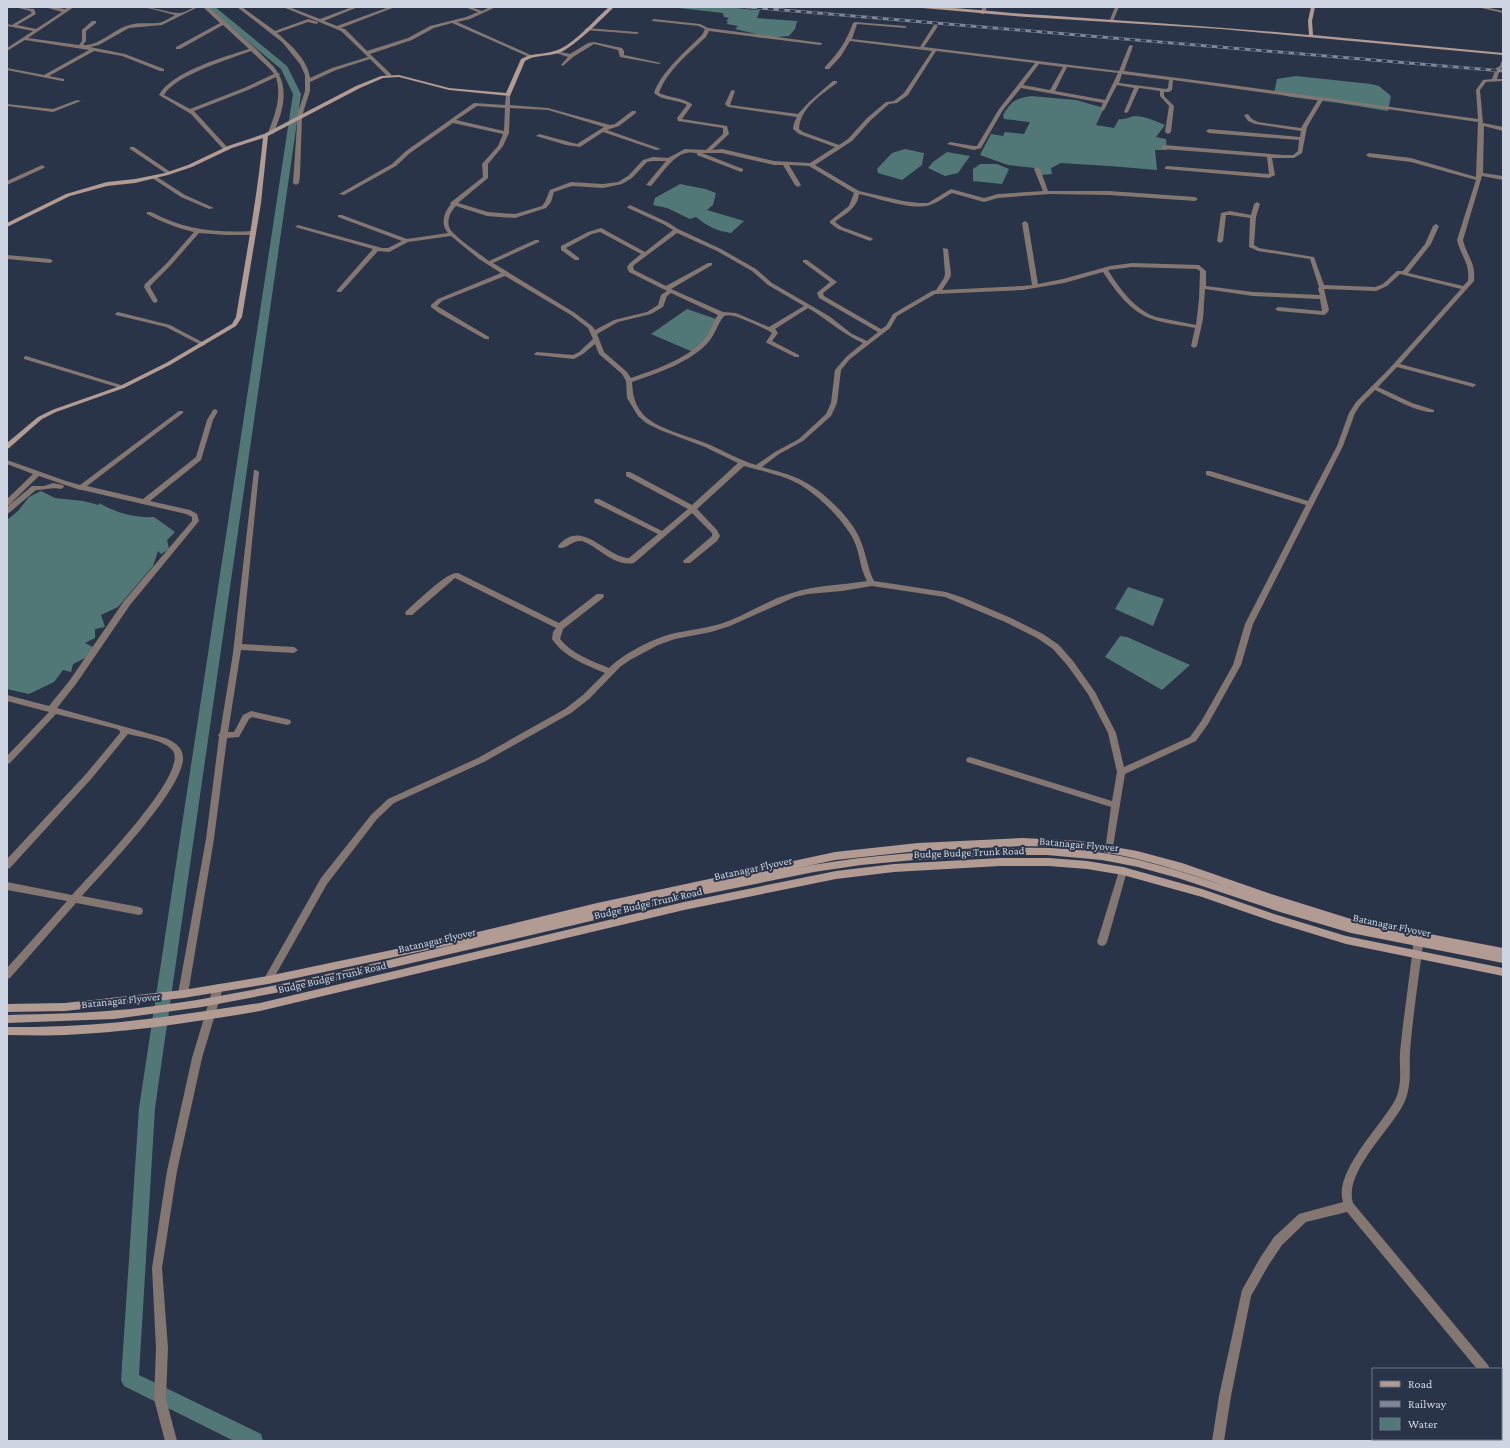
<svg xmlns="http://www.w3.org/2000/svg" width="1510" height="1448" font-family="'Crimson Pro',serif">
  <rect width="100%" height="100%" fill="#2a3449"/>
  <!-- water -->
  <path fill="#517877" d="M670,7H727L755,10H760L757,18L797,21L795,29L789,36L765,38L755,37L756,34L735,29L738,26L727,24L728,22L726,21L729,18L724,17L723,13Z
    M1296,76L1371,84L1379,86L1391,96L1388,111L1339,103L1291,97L1274,93L1277,79Z
    M1031,96L1076,100L1104,108L1096,125L1114,128L1119,119C1126,120 1128,117 1134,116C1144,116 1156,121 1165,125L1156,137L1166,139L1167,150H1155L1157,170L1109,166L1061,163L1051,168L1052,174L1041,175L1035,168L1008,165L980,155L991,134L1003,136L1005,132L1024,134L1030,122L1004,119L1003,115C1012,100 1015,99 1031,96Z
    M905,149L924,153L922,165L902,180L878,173L877,169L892,153Z
    M947,152L970,156L958,173L945,176L928,168L933,162Z
    M980,164H997L1009,169L1002,184L973,181V169Z
    M680,184L705,189L716,193L713,205L707,210L744,221L731,233C717,231 707,226 696,217L690,219L667,208L653,205L655,198Z
    M687,309L716,319L713,334L693,352L651,334Z
    M41,491L55,498L83,501L99,505V503C116,513 135,518 154,517L175,532L167,540L169,549L161,554L158,551L153,566L118,607L101,615L105,627L95,629V638L85,643L95,648L93,654L73,664L71,672L63,670L54,682L29,694L7,689V520L18,511L29,497Z
    M1128,587L1164,599L1153,626L1115,609Z
    M1120,636L1127,637L1190,665L1162,690L1105,657Z"/>
  <g fill="none" stroke-linecap="round" stroke-linejoin="round">
    <!-- canal -->
    <path fill="#517877" fill-rule="evenodd" d="M207,7H215L287,66L301,94L155,1108L139,1375L261,1434L263,1441H234L124,1386L121,1380L139,1108L293,94L281,69Z"/>
    <!-- street -->
    <path fill="#847671" fill-rule="evenodd" d="M15,7L34,9L36,14L17,25L36,29L62,12L45,7H53L65,9L69,7H74L28,38L79,45L82,41V30L92,21H96V23L86,31V41L83,45C99,46 112,31 126,26C136,22 147,24 158,23C164,22 170,18 175,15L144,7C153,7 174,14 180,13C187,12 191,7 198,7L162,25L129,28L99,45L90,47L125,54L164,69V71H160L122,56L94,51L49,76L64,79V81H62L7,70V68L44,75L89,50L25,40L7,51V48L33,31L7,26V24L12,25L32,13L30,11Z
      M203,7H208L211,9L255,48L274,67L278,73L280,74L279,75C289,93 281,117 273,134L268,133C275,114 282,97 276,77L248,90L194,111L228,148L229,149L226,151L224,150L191,114L159,95C171,72 224,57 249,49L223,25L180,49H176V47L220,23ZM251,51L270,69L274,74L244,88L190,109L164,95C175,75 230,59 251,51Z
      M237,7H242L275,31L308,19L318,22V23L316,24L308,22L277,33C290,44 308,60 310,78L332,68L368,57L341,31L283,7H289L320,19L352,7H358L324,21L337,26L389,7H395L341,28L345,29L367,51L408,38L430,26L466,17L478,12L465,7H471L482,11L490,7H496L470,19L457,22L533,56L529,57L452,23L434,28L412,40L370,54L391,74V76H387L370,59L336,70L310,82V91L302,116L300,175L299,183L296,185L293,183L297,125L298,112L305,91V75L300,64L282,42Z
      M983,7H987L984,14H982L980,13Z
      M1115,7H1119L1113,21L1109,22Z
      M1477,7H1485L1503,11V13Z
      M654,19L700,24L708,28L822,43V44L820,45L709,31L706,37C690,52 666,72 659,93C669,98 681,97 692,104V105L682,119L727,126L729,134L712,150L722,149L774,161L810,163L835,147L799,134L793,129L794,123L797,117L728,107L725,104L731,91L733,90L735,91L730,105L798,114L809,102L833,81H837V83C822,94 800,108 799,129L803,132L839,145L848,139L867,118L886,102L894,101L904,93L932,51L850,41L841,56L829,69H825V67C839,52 846,42 853,23L855,22L905,26L907,27L905,28L857,24L852,39L920,47L934,25H936L938,26L924,47L1119,71L1129,46L1131,45L1133,46L1124,71L1217,83L1478,119L1476,90L1483,80L1492,79L1496,68L1500,66L1501,62L1503,61V68L1500,69L1497,79H1503V81L1486,82L1480,90L1483,123L1503,127V131L1484,126L1483,173L1503,176V180L1482,176L1463,240C1467,257 1476,262 1474,281L1400,364L1475,384L1476,385L1473,387L1397,367L1378,387L1412,403L1434,410V412C1420,414 1388,396 1375,390L1361,404L1355,413L1343,446L1253,624L1241,665L1208,724L1196,741L1125,774L1112,853L1109,854L1106,853L1105,850L1111,807L967,762L966,760L967,758L970,757L1112,801L1117,772L1108,733L1088,694L1067,665L1053,649L1037,638L1005,622L945,597L872,586L842,591L808,594L795,597L730,626L711,632L675,639L658,645L630,660L620,667L589,699L571,713L484,762L394,803L377,819L327,884L271,983L268,984L265,983L263,980L265,977L321,878L371,815L388,799L478,758L565,709L583,695L605,673C586,665 564,657 552,639L553,632L556,628L455,578L412,615H406L405,613L406,611C416,603 447,571 458,573L559,623L597,594H603L604,596L603,598L563,629L560,639C572,654 592,661 609,668C624,653 654,638 675,633C690,630 705,628 720,624C745,616 767,600 792,593C816,585 843,585 867,581C859,567 860,549 851,535C840,517 818,495 799,484C782,475 762,471 744,466L697,509L717,530L720,536L717,541L690,563H684L683,561L712,536V533L692,513L634,563C614,567 599,547 582,541C572,540 567,549 559,548L558,546C582,517 605,557 629,558L658,534L595,503L594,501L595,499H599L662,531L688,509L626,476V472H630L692,505L738,463L705,447L660,430L646,423L638,416L627,398L626,381L622,374L599,354L595,344L583,354L574,359L535,355L534,354L537,352L573,355L579,352L593,339L588,328L571,315L505,276L442,301L437,306L489,337V339H485L439,313L431,307V305L438,299L501,273L479,259L451,236L408,242L389,252L378,251L341,292H337V290L373,249L295,227L298,225L382,248H388L402,241L338,217V215H342L407,239L448,233C440,224 444,212 451,204L450,203L483,177L482,164L498,146L503,134L453,123L410,153L396,166L344,195L339,194L392,164L406,151L474,103L505,105L506,95L508,94L510,95V105L548,108L610,125L615,124L632,111H636V113L619,126L607,130L661,149L656,150L603,132L580,147L566,145L536,136L539,134L577,144L604,127L548,110L510,108L509,133L503,146L488,164V178L458,203L488,212L515,214L542,206L545,202L550,190L571,182L603,184L618,182L628,176L643,160L653,157L668,158L685,149L706,150L723,134V128L678,121L677,118L687,105C677,99 662,101 654,93C661,72 686,51 702,35L705,29L699,26L652,21V20ZM936,51L1035,63L999,109L977,146H974L950,142L947,144L974,150L981,148L1003,110L1021,88L1103,103L1100,110L1102,111L1104,110L1117,85L1134,88L1124,112L1126,113L1128,112L1139,88L1160,91V96L1169,106L1165,132L1168,134L1171,132L1174,106L1164,96V92H1169L1172,90L1173,80L1318,100L1301,128L1258,122L1252,119L1248,114L1244,115L1248,121L1255,124L1301,131L1300,137L1209,129L1206,131L1209,133L1299,140L1298,151L1293,155H1283L1164,145L1161,147L1164,149L1267,157L1269,174L1167,166L1165,167V169L1269,178L1275,175L1272,158H1294L1302,153L1307,127L1323,100L1478,122L1476,177L1411,158L1369,153L1366,155L1369,157L1411,162L1476,180L1457,240C1461,257 1470,262 1468,281L1463,286L1408,273L1431,244L1439,226L1436,224L1433,226L1425,244L1403,271H1397L1383,284L1375,287L1324,285L1314,257L1259,248L1254,245L1256,217L1260,204L1257,202L1254,204L1251,215L1230,211L1221,213L1217,241L1220,243L1223,241L1226,215H1230L1250,218L1249,247L1258,251L1310,259L1319,287L1318,289L1320,295L1253,292L1206,286V271L1199,265L1132,263L1110,266L1063,279L1038,284L1028,223L1025,221L1022,223L1032,285L1023,286L942,290L950,278L951,274L948,249L943,248L945,274L944,278L936,290L932,291L893,314L886,326L881,329L824,296L823,293L837,282L807,260H803V262L830,282L818,292L817,293L819,298L878,332L867,341L852,334L829,316L772,283L756,269L721,249L678,229L667,222L630,205L627,207L628,208L663,224L673,230L645,252L601,228L588,232L561,246V250L575,260H579V258L566,248L592,234L600,232L641,254L630,263L627,267L629,272L667,291L661,295L658,305L647,312L614,320L595,330L592,326L575,313L493,263L539,242V240H535L489,261C481,255 455,237 450,229C446,221 450,212 456,206L487,216L515,218L546,208L551,202L554,192L572,186L603,188L622,184L632,178L647,162L653,161H666L646,185L651,186C660,176 674,154 687,153C690,152 694,153 697,153V155L741,172L743,171V169L702,153H722L774,165H783L795,185L798,187L801,185L789,165L809,166L854,193L849,206L830,221V223L838,229L870,241L873,239L872,238L842,227L835,222C846,213 857,209 859,194C877,198 913,211 930,205C937,203 945,197 952,193L984,202L998,198L1050,194L1109,195L1195,201L1198,199L1195,197L1109,191H1048L1040,169L1037,167L1034,169L1043,191L998,194L984,198L951,189L928,203H919L903,201L859,191L815,165L852,141L871,120L889,104L897,103L908,95ZM1039,64L1063,67L1050,90L1023,85ZM1067,67L1118,73L1105,100L1055,91ZM1122,74L1169,80L1168,88L1166,89L1119,83ZM477,106L505,108L504,131L456,120ZM677,233L717,251L752,271L768,285L804,306L769,327L736,313L723,312L671,289L712,265V263H708L666,286L634,270L633,267L634,265ZM1132,267L1197,269L1200,271L1199,299L1196,325C1183,322 1169,320 1156,317C1135,310 1119,288 1108,270ZM1103,272C1115,290 1130,312 1152,319C1166,324 1181,325 1195,328L1191,346L1194,348L1197,346L1203,319L1205,289L1253,296L1320,299L1322,311L1278,307L1275,309L1278,311L1324,315L1326,314L1329,310L1324,289L1376,291L1387,286L1400,274L1461,289L1389,369L1356,402L1349,413L1337,446L1308,501L1210,471H1206V475L1306,505L1245,624L1233,665L1202,720L1190,737L1124,767L1116,733L1095,692L1073,661L1059,645L1043,634L1011,618L964,598L946,592L874,581C867,568 866,551 859,537C850,517 823,491 803,481C790,474 776,471 762,467L779,454L803,441L831,416L837,403L841,370L850,359L890,328L897,316L935,294L1023,290L1064,283ZM671,293L718,315C713,321 711,330 707,336C691,358 654,370 631,378L627,372L604,352L597,334L618,322L651,314L663,307L667,296ZM808,308C828,320 843,334 863,343L846,357L835,370L831,403L826,414L799,439L775,452L756,465C739,460 724,451 708,444C691,437 653,428 642,413C634,403 633,395 632,382C657,373 693,362 710,340C716,332 718,323 724,316C727,315 730,315 734,316C739,317 769,330 772,333L766,342L767,343L795,357H799V355L772,341L778,333L775,329Z
      M587,28L637,32L639,33L637,34L585,30V29Z
      M594,42L622,48L624,51V55L661,63L659,64L620,57L618,50L594,44L573,57L563,66L561,65L568,57L553,52L555,51L570,54L588,43Z
      M77,100L81,101L53,112L7,106V104L53,109Z
      M130,147H134L172,173L167,174L130,149Z
      M42,165L45,167L44,168L7,185V181Z
      M154,175L185,195L214,208L209,209L181,197L152,178V176Z
      M147,212H151C184,230 216,233 253,231L256,233L253,235H226L199,233L170,266L151,285L150,287L158,301L155,303L153,302L144,287L145,284L166,264L194,232C177,228 162,222 147,214Z
      M7,255L50,259L53,261L50,263L7,259Z
      M118,312L170,325L206,344L203,346L201,345L166,327L116,315L115,314Z
      M26,356L124,386L125,387L124,388H120L24,359V357Z
      M215,409L218,411L213,420L201,460L150,501L190,510L197,514L199,521L130,605L76,684L57,708L165,738C173,741 182,746 183,757C185,788 104,871 82,896L139,907L142,908L143,911L142,914L139,915L76,903L10,978L7,979V968L67,901L7,890V882L72,895C90,875 189,774 173,751C165,740 140,737 128,734L92,778L10,868L7,869V859L86,774L120,733V731L117,729L56,714L10,763L7,764V756L49,712L7,701V695L49,706L70,680L124,601L192,521V517L186,514L82,490H80L39,476L9,505H7V499L33,474L7,464V460L66,481L80,485L179,411H183V413L87,486L143,499L196,457L207,420L213,410Z
      M254,470H256L259,472L242,644L294,647L298,650L294,653L241,650L228,732H234L243,715L251,711L287,719L290,720L291,722L290,724L287,725L252,717L249,719L239,737L227,738L214,839L188,994L186,997L183,998L180,997L178,994L206,839L219,737L218,735L220,733L233,653Z
      M53,483L63,485L64,487L61,489C52,487 46,490 36,490L9,513H7V507L32,486H44Z
      M1123,867L1126,868L1127,871L1107,942L1105,945L1102,946L1099,945L1097,942L1119,871L1120,868Z
      M1419,933L1422,934L1424,937C1419,975 1413,1014 1410,1052C1409,1069 1412,1086 1404,1103C1392,1129 1343,1172 1353,1203L1488,1365L1490,1369H1477L1347,1212L1306,1222L1282,1245L1268,1266L1251,1296L1231,1396L1224,1441H1212L1219,1396L1242,1290L1260,1258L1274,1237L1299,1214L1343,1202C1333,1172 1382,1125 1395,1100C1403,1085 1399,1067 1400,1052C1404,1013 1410,975 1414,937L1416,934Z
      M218,984L221,985L223,988L202,1058L177,1171L162,1268L168,1348L166,1399L177,1441H165L154,1399L156,1348L152,1268L167,1171L192,1058L213,988L215,985Z
      M1501,1386L1503,1387V1400L1501,1399Z"/>
    <!-- secondary -->
    <path fill="#b29b93" fill-rule="evenodd" d="M609,7H614C603,18 575,46 561,52C550,57 536,54 525,61L510,96L449,90L399,77L383,78L360,88L268,136L261,203L242,317L236,326L170,365L124,388L56,412L42,419L9,448L7,449V443L38,417L52,410L120,386L166,363L232,324L236,317C246,257 257,198 263,138L232,148L192,167L168,175L135,183L107,186L70,196L9,226L7,227V223L66,194L107,182L135,179L165,173L188,165L228,146L264,134L356,86L381,76L399,75L449,88L506,93L521,59C533,52 548,55 560,49C578,40 594,20 609,7Z
      M921,7C961,7 1002,13 1042,15C1131,21 1220,27 1309,35L1308,21L1311,7H1315L1312,21L1313,35L1503,53V55L1221,29L1014,16L923,8Z
      M1023,838L1081,841L1137,851L1182,863L1271,894L1351,919L1503,948V963L1351,933L1280,912L1178,878L1138,867L1102,860L1047,855H1010L914,860L861,865L814,872L706,894L322,984L202,1007L114,1019L7,1023V1015C48,1014 90,1013 131,1009C244,996 354,968 465,942L268,984L183,998L65,1011L7,1012V1004L65,1003L183,990L268,976L482,931L597,903L835,852L918,843ZM1023,846C1042,847 1062,846 1081,849C1136,855 1188,873 1240,891C1195,876 1150,860 1103,853C1056,845 1008,848 961,850C905,853 849,857 793,869L835,860L918,851Z
      M1000,858H1049L1087,861L1123,867L1202,889L1274,914L1346,936L1503,968V976L1346,944L1274,922L1202,897L1123,875L1087,869L1049,866H1000L894,872L836,879L684,910L260,1011C195,1022 131,1032 65,1035C46,1036 26,1035 7,1035V1027C26,1027 46,1027 65,1026C131,1023 195,1013 260,1003L684,902L836,871L894,864Z"/>
    <defs>
      <path id="rail" d="M746,7L1503,71"/>
    </defs>
    <!-- rail casing -->
    <use href="#rail" stroke="#7e8697" stroke-width="3"/>
    <!-- rail -->
    <use href="#rail" stroke="#2a3449" stroke-width="2" stroke-dasharray="5.5" stroke-linecap="butt"/>
  </g>
  <g text-anchor="middle" stroke-width="4" stroke-linejoin="round" paint-order="stroke">
    <!-- street labels -->
    <g font-size="11" fill="#ced4e2" stroke="#2a3449">
      <text transform="translate(1079 844) rotate(5)" y="4">Batanagar Flyover</text>
      <text transform="translate(969 852) rotate(-2)" y="4">Budge Budge Trunk Road</text>
      <text transform="translate(753 868) rotate(-12)" y="4">Batanagar Flyover</text>
      <text transform="translate(648 903) rotate(-13)" y="4">Budge Budge Trunk Road</text>
      <text transform="translate(1392 925) rotate(12)" y="4">Batanagar Flyover</text>
      <text transform="translate(437 940) rotate(-13)" y="4">Batanagar Flyover</text>
      <text transform="translate(332 977) rotate(-13)" y="4">Budge Budge Trunk Road</text>
      <text transform="translate(121 1000) rotate(-6)" y="4">Batanagar Flyover</text>
    </g>
  </g>
  <!-- border -->
  <rect width="1510" height="1448" fill="none" stroke="#ced4e2" stroke-width="16"/>
  <!-- legend -->
  <rect x="1372" y="1368" width="130" height="72" fill="#2a3449" stroke="#6c7486"/>
  <rect x="1380" y="1381" width="20" height="6" fill="#b29b93" stroke="#6c7486"/>
  <text x="1408" y="1388" font-size="12" fill="#ced4e2">Road</text>
  <rect x="1380" y="1401" width="20" height="6" fill="#7e8697" stroke="#6c7486"/>
  <text x="1408" y="1408" font-size="12" fill="#ced4e2">Railway</text>
  <rect x="1380" y="1418" width="20" height="12" fill="#517877" stroke="#6c7486"/>
  <text x="1408" y="1428" font-size="12" fill="#ced4e2">Water</text>
</svg>
